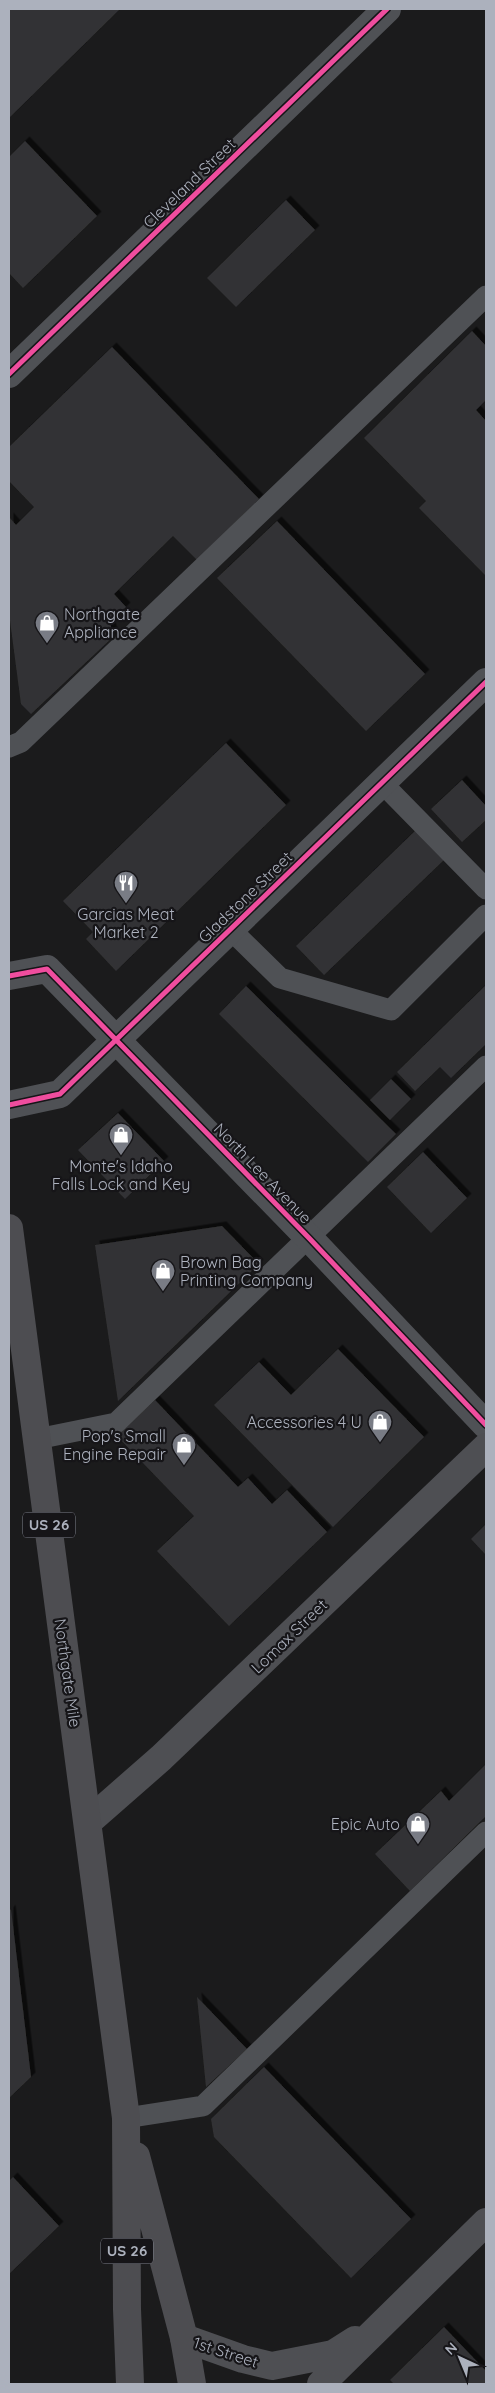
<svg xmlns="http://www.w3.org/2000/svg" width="495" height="2393" font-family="Quicksand,sans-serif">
  <defs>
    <filter id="shadow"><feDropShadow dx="4.5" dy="-4.5" stdDeviation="0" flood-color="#0009"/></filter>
  </defs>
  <rect width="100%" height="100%" fill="#1b1b1c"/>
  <!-- building -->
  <path fill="#333334" filter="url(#shadow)" d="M9,9H120L9,118Z
    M25,141L97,216L23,288L9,273V157Z
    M286,200L315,230L236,307L207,278Z
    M472,331L486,346V400L476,410L486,421V576L419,508L426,501L364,438Z
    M112,347L259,499L197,560L173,536L114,594L126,607L110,623L114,636L31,714L21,704L9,613V517L16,525L34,507L9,481V447Z
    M277,521L425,674L366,731L217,578Z
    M226,743L286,805L116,971L86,939L93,932L63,901Z
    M462,780L486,806V820L462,842L431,809Z
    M416,830L445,859L324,975L296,946Z
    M486,985V1044L451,1078L440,1067L415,1091L397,1072Z
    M246,986L396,1134L368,1162L219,1014Z
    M391,1079L411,1099L390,1120L370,1100Z
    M118,1113L164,1161L125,1199L78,1150Z
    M423,1152L467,1198L431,1233L387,1187Z
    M222,1226L259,1264L118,1401L95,1245Z
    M338,1349L424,1437L333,1527L214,1405L259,1362L291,1395Z
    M155,1400L238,1487L248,1478L272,1504L287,1490L327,1532L229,1626L157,1551L194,1516L117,1436Z
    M486,1524V1555L471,1539Z
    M486,1764V1816L410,1891L375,1854L441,1791L449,1801Z
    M11,1909L31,2077L9,2098V1912Z
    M197,1997L247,2049L206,2087Z
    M264,2067L411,2219L351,2278L214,2137L211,2119Z
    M13,2177L59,2226L9,2274V2181Z
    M444,2327L486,2371V2384H394L390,2380Z"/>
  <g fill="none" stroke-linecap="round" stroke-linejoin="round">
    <!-- lane -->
    <path stroke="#4f5155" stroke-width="21" d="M9,747L21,742L486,296
      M382,783L486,889
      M230,929L280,978L391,1010L486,915
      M37,1439L116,1423L486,1066
      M126,2118L203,2106L486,1832"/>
    <!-- street -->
    <path stroke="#4f5155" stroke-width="28" d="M9,374L387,9
      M9,976L47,969L309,1238L486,1425
      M9,1105L60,1094L486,682"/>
    <!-- secondary -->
    <path stroke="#4e4f53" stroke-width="28" d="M88,1822L161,1758L486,1447
      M184,2338L243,2359L272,2366L333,2354L355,2340
      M321,2384L486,2222"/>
    <!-- highway -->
    <path stroke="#4d4d51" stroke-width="28" d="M9,1228L126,2118L127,2309L130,2384
      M136,2156L184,2338L192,2384"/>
    <defs>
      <path id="cycleway" d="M9,374L387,9
        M9,976L47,969L309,1238L486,1425
        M9,1105L60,1094L486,682"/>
    </defs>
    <!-- cycleway casing -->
    <use href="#cycleway" stroke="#161518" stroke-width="8"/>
    <!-- cycleway -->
    <use href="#cycleway" stroke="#ef4d9e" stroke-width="5"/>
  </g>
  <!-- icons -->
  <defs>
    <symbol id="shop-pin" viewBox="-11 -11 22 30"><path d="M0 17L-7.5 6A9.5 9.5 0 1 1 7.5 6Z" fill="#797c85" stroke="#161518"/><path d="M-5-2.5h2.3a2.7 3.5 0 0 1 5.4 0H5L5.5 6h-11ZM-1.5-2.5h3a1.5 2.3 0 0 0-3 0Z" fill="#fff"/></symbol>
    <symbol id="restaurant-pin" viewBox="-11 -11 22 30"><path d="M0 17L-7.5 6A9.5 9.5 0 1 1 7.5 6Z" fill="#797c85" stroke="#161518"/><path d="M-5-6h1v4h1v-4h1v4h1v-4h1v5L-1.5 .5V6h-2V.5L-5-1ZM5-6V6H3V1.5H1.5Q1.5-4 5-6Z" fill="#fff"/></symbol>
  </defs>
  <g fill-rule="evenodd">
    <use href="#shop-pin" x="33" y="609" width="28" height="38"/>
    <use href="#restaurant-pin" x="112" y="869" width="28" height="38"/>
    <use href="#shop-pin" x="107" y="1121" width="28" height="38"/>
    <use href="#shop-pin" x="149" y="1257" width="28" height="38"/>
    <use href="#shop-pin" x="366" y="1408" width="28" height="38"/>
    <use href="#shop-pin" x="170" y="1431" width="28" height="38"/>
    <use href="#shop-pin" x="404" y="1810" width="28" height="38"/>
  </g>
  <g text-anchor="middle" stroke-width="4.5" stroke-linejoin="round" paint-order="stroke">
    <!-- shield labels -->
    <g fill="#161518" stroke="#7f828c" stroke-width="1">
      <rect x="23" y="1512.5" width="52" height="25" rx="4"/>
      <rect x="101" y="2238.5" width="52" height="25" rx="4"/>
    </g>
    <g font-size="15" font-weight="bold" fill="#acb1bd">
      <text x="49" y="1530">US 26</text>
      <text x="127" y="2256">US 26</text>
    </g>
    <!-- street labels -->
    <g font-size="16" fill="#acb1bd" stroke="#161518">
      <text transform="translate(189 183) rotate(-44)" y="6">Cleveland Street</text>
      <text transform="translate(245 897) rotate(-44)" y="6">Gladstone Street</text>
      <text transform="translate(263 1173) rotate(46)" y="6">North Lee Avenue</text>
      <text transform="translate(289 1636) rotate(-44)" y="6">Lomax Street</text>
      <text transform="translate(68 1673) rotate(82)" y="6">Northgate Mile</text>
      <text transform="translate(226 2352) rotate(18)" y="6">1st Street</text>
    </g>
    <!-- poi labels -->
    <g font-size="16" fill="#acb1bd" stroke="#161518" text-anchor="end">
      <text x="64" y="620" text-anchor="start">Northgate<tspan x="64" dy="18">Appliance</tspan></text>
      <text x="126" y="920" text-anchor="middle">Garcias Meat<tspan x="126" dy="18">Market 2</tspan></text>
      <text x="121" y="1172" text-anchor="middle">Monte's Idaho<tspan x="121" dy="18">Falls Lock and Key</tspan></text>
      <text x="180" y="1268" text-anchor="start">Brown Bag<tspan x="180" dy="18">Printing Company</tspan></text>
      <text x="362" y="1428">Accessories 4 U</text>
      <text x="166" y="1442">Pop's Small<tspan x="166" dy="18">Engine Repair</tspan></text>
      <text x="400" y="1830">Epic Auto</text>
    </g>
  </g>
  <!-- border -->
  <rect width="495" height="2393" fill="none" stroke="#acb1bd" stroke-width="20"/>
  <!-- north arrow -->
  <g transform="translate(460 2358) rotate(316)" stroke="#161518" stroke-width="4" paint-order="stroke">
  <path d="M0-4L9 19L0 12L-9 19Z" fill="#acb1bd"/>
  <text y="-8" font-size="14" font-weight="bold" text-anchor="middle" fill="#acb1bd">N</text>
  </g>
</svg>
